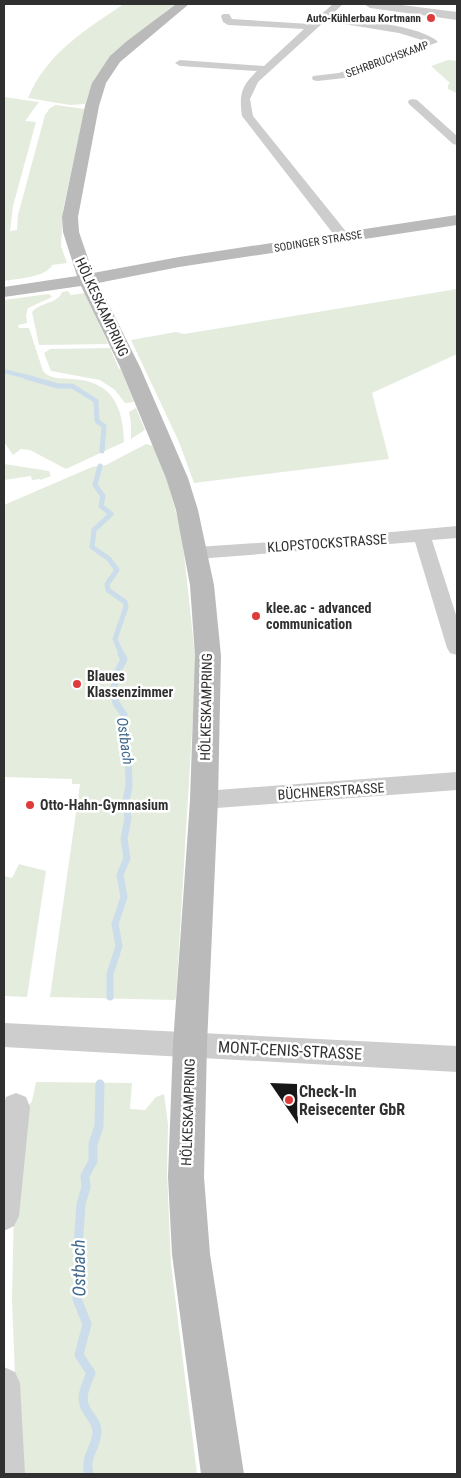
<svg xmlns="http://www.w3.org/2000/svg" width="461" height="1478" font-family="'Roboto Condensed',sans-serif">
  <rect width="100%" height="100%" fill="#fff"/>
  <!-- green -->
  <path fill="#e4ecde" d="M124,4H175L115,52L95,78L85,104L70,105L28,98C47,53 85,30 124,4Z
    M448,60L457,61V93L448,89V85L450,83L431,66Z
    M4,97L39,102L25,121L36,122L13,206L10,231L17,230L18,215L45,115L50,108L56,105L85,109L63,210L61,246L67,263L52,265C47,277 16,279 4,281Z
    M457,289V354L372,393L389,459L194,483L179,442L131,340L176,332L184,334Z
    M68,291L71,295L85,293L108,344L39,345L32,312C40,302 58,304 62,292Z
    M48,294L52,296L50,298L28,308L26,315L27,323L18,325L19,328H29L43,371C51,380 62,378 72,379C112,381 123,406 124,442L66,469L30,450L21,449L13,455L4,442V300Z
    M110,348L119,369H121L134,402L125,403L115,390L100,380L51,371L44,353L50,349Z
    M136,408L145,430L131,439V424L129,412Z
    M146,444L154,446L166,475L182,535L196,665L176,998L175,1000L50,997L80,784H72V779L4,777V505L92,467L106,465Z
    M4,464L49,471L51,476L40,480V479L32,480L31,476L4,480Z
    M19,864L46,871L27,997L4,996V876L12,878Z
    M36,1082L132,1083L130,1109L145,1110L156,1097L164,1094L168,1125L167,1172L171,1264L197,1474H19L12,1300L14,1203L24,1111L32,1101Z"/>
  <g fill="none" stroke-linecap="round" stroke-linejoin="round">
    <!-- stream-far3 -->
    <path stroke="#cbdceb" stroke-width="4" d="M4,371L31,378"/>
    <!-- stream-far2 -->
    <path stroke="#cbdceb" stroke-width="5" d="M26,377L58,386H72L96,401L97,421L104,426L102,451
      M100,466L95,485L103,496L101,506L111,514L94,530L92,547L109,559L117,570L107,584L108,590L125,602L126,607L115,639L122,655"/>
    <!-- stream-far1 -->
    <path stroke="#cbdceb" stroke-width="7" d="M110,997V974L119,946L115,924L124,897L120,875L127,858L124,839L128,818L126,801L129,786L128,747L123,729L124,715L116,703L114,693L115,677L124,659L121,654"/>
    <!-- stream -->
    <path stroke="#cbdceb" stroke-width="9" d="M89,1474C84,1458 96,1448 97,1432C97,1424 93,1420 89,1414C78,1400 85,1387 91,1373L79,1355L87,1324L77,1299L82,1270L78,1246L81,1204L86,1187L85,1176L93,1161V1144L99,1126L100,1084"/>
  </g>
  <!-- building -->
  <path fill="#171717" d="M270,1083L297,1084L298,1124Z"/>
  <g fill="none" stroke-linecap="round" stroke-linejoin="round">
    <!-- minor -->
    <path fill="#cdcdcd" fill-rule="evenodd" d="M333,4H343L330,16C354,19 423,26 438,42L345,78L317,81L313,80L312,78L313,76L339,73L425,41L399,33L325,21L258,82L250,99L253,116L348,234L350,237L343,241L338,240L242,116C239,95 241,86 257,71L180,66L175,63L180,60L264,66L304,29L228,25L223,22L221,16L223,14H229L232,19L310,24Z
      M413,99L417,100L457,136V145L453,144L409,104L408,102L409,100Z
      M457,526V538L432,540L457,618V655L450,653L447,648L415,542L197,559L191,557L188,553L191,549L197,547L316,539Z
      M457,772V790L204,809L196,806L193,800L196,794L204,791Z
      M4,1023L457,1046V1072L4,1047Z
      M16,1093L26,1097L30,1107L19,1216L14,1226L4,1231V1104L6,1097Z
      M4,1367L15,1372L20,1383L25,1474H4Z"/>
    <!-- tertiary -->
    <path fill="#cdcdcd" fill-rule="evenodd" d="M364,4H394L457,12V20L370,8Z"/>
    <!-- secondary -->
    <path fill="#bababa" fill-rule="evenodd" d="M176,4H189L120,62L106,83L99,106L78,217L79,232L93,273L179,257L457,215V225L179,267L98,283L140,367L188,478L198,510L214,585L221,656L218,800L207,1044L204,1177L210,1254L244,1474H201L172,1254L168,1177L173,1044L190,800L195,656L190,585L176,510L166,478L120,367L81,286L4,297V287L77,276L63,232L62,217L85,106L92,83L110,56L127,41Z"/>
  </g>
  <!-- markers -->
  <g fill="#dd3c3b" stroke="#fff" stroke-width="2">
    <circle cx="431" cy="18" r="5"/>
    <circle cx="256" cy="616" r="5"/>
    <circle cx="77" cy="684" r="5"/>
    <circle cx="30" cy="805" r="5"/>
    <circle cx="289" cy="1100" r="5"/>
  </g>
  <g text-anchor="middle" stroke-width="5" stroke-linejoin="round" paint-order="stroke">
    <!-- far-poi labels -->
    <g font-size="11" font-weight="bold" fill="#303030" stroke="#fff" text-anchor="end">
      <text x="421" y="22">Auto-Kühlerbau Kortmann</text>
    </g>
    <!-- far-street labels -->
    <g font-size="11" fill="#303030" stroke="#fff">
      <text transform="translate(387 59) rotate(-20)" y="4">SEHRBRUCHSKAMP</text>
      <text transform="translate(318 241) rotate(-9)" y="4">SODINGER STRASSE</text>
    </g>
    <!-- street labels -->
    <g font-size="14" fill="#303030" stroke="#fff">
      <text transform="translate(102 307) rotate(65)" y="5">HÖLKESKAMPRING</text>
      <text transform="translate(327 543) rotate(-4)" y="5">KLOPSTOCKSTRASSE</text>
      <text transform="translate(206 707) rotate(-89)" y="5">HÖLKESKAMPRING</text>
      <text transform="translate(331 791) rotate(-4)" y="5">BÜCHNERSTRASSE</text>
      <text transform="translate(188 1112) rotate(-88)" y="5">HÖLKESKAMPRING</text>
    </g>
    <!-- poi labels -->
    <g font-size="14" font-weight="bold" fill="#303030" stroke="#fff" text-anchor="start">
      <text x="266" y="613">klee.ac - advanced<tspan x="266" dy="16">communication</tspan></text>
      <text x="87" y="681">Blaues<tspan x="87" dy="16">Klassenzimmer</tspan></text>
      <text x="40" y="810">Otto-Hahn-Gymnasium</text>
    </g>
    <!-- water labels -->
    <g font-size="15" font-style="italic" fill="#416a8e" stroke="#fff">
      <text transform="translate(125 741) rotate(82)" y="5">Ostbach</text>
    </g>
    <!-- near-street labels -->
    <g font-size="16" fill="#303030" stroke="#fff">
      <text transform="translate(290 1050) rotate(3)" y="6">MONT-CENIS-STRASSE</text>
    </g>
    <!-- near-poi labels -->
    <g font-size="16" font-weight="bold" fill="#303030" stroke="#fff" text-anchor="start">
      <text x="299" y="1097">Check-In<tspan x="299" dy="18">Reisecenter GbR</tspan></text>
    </g>
    <!-- near-water labels -->
    <g font-size="18" font-style="italic" fill="#416a8e" stroke="#fff">
      <text transform="translate(79 1268) rotate(-91)" y="6">Ostbach</text>
    </g>
  </g>
  <!-- border -->
  <rect width="461" height="1478" fill="none" stroke="#303030" stroke-width="10"/>
</svg>
